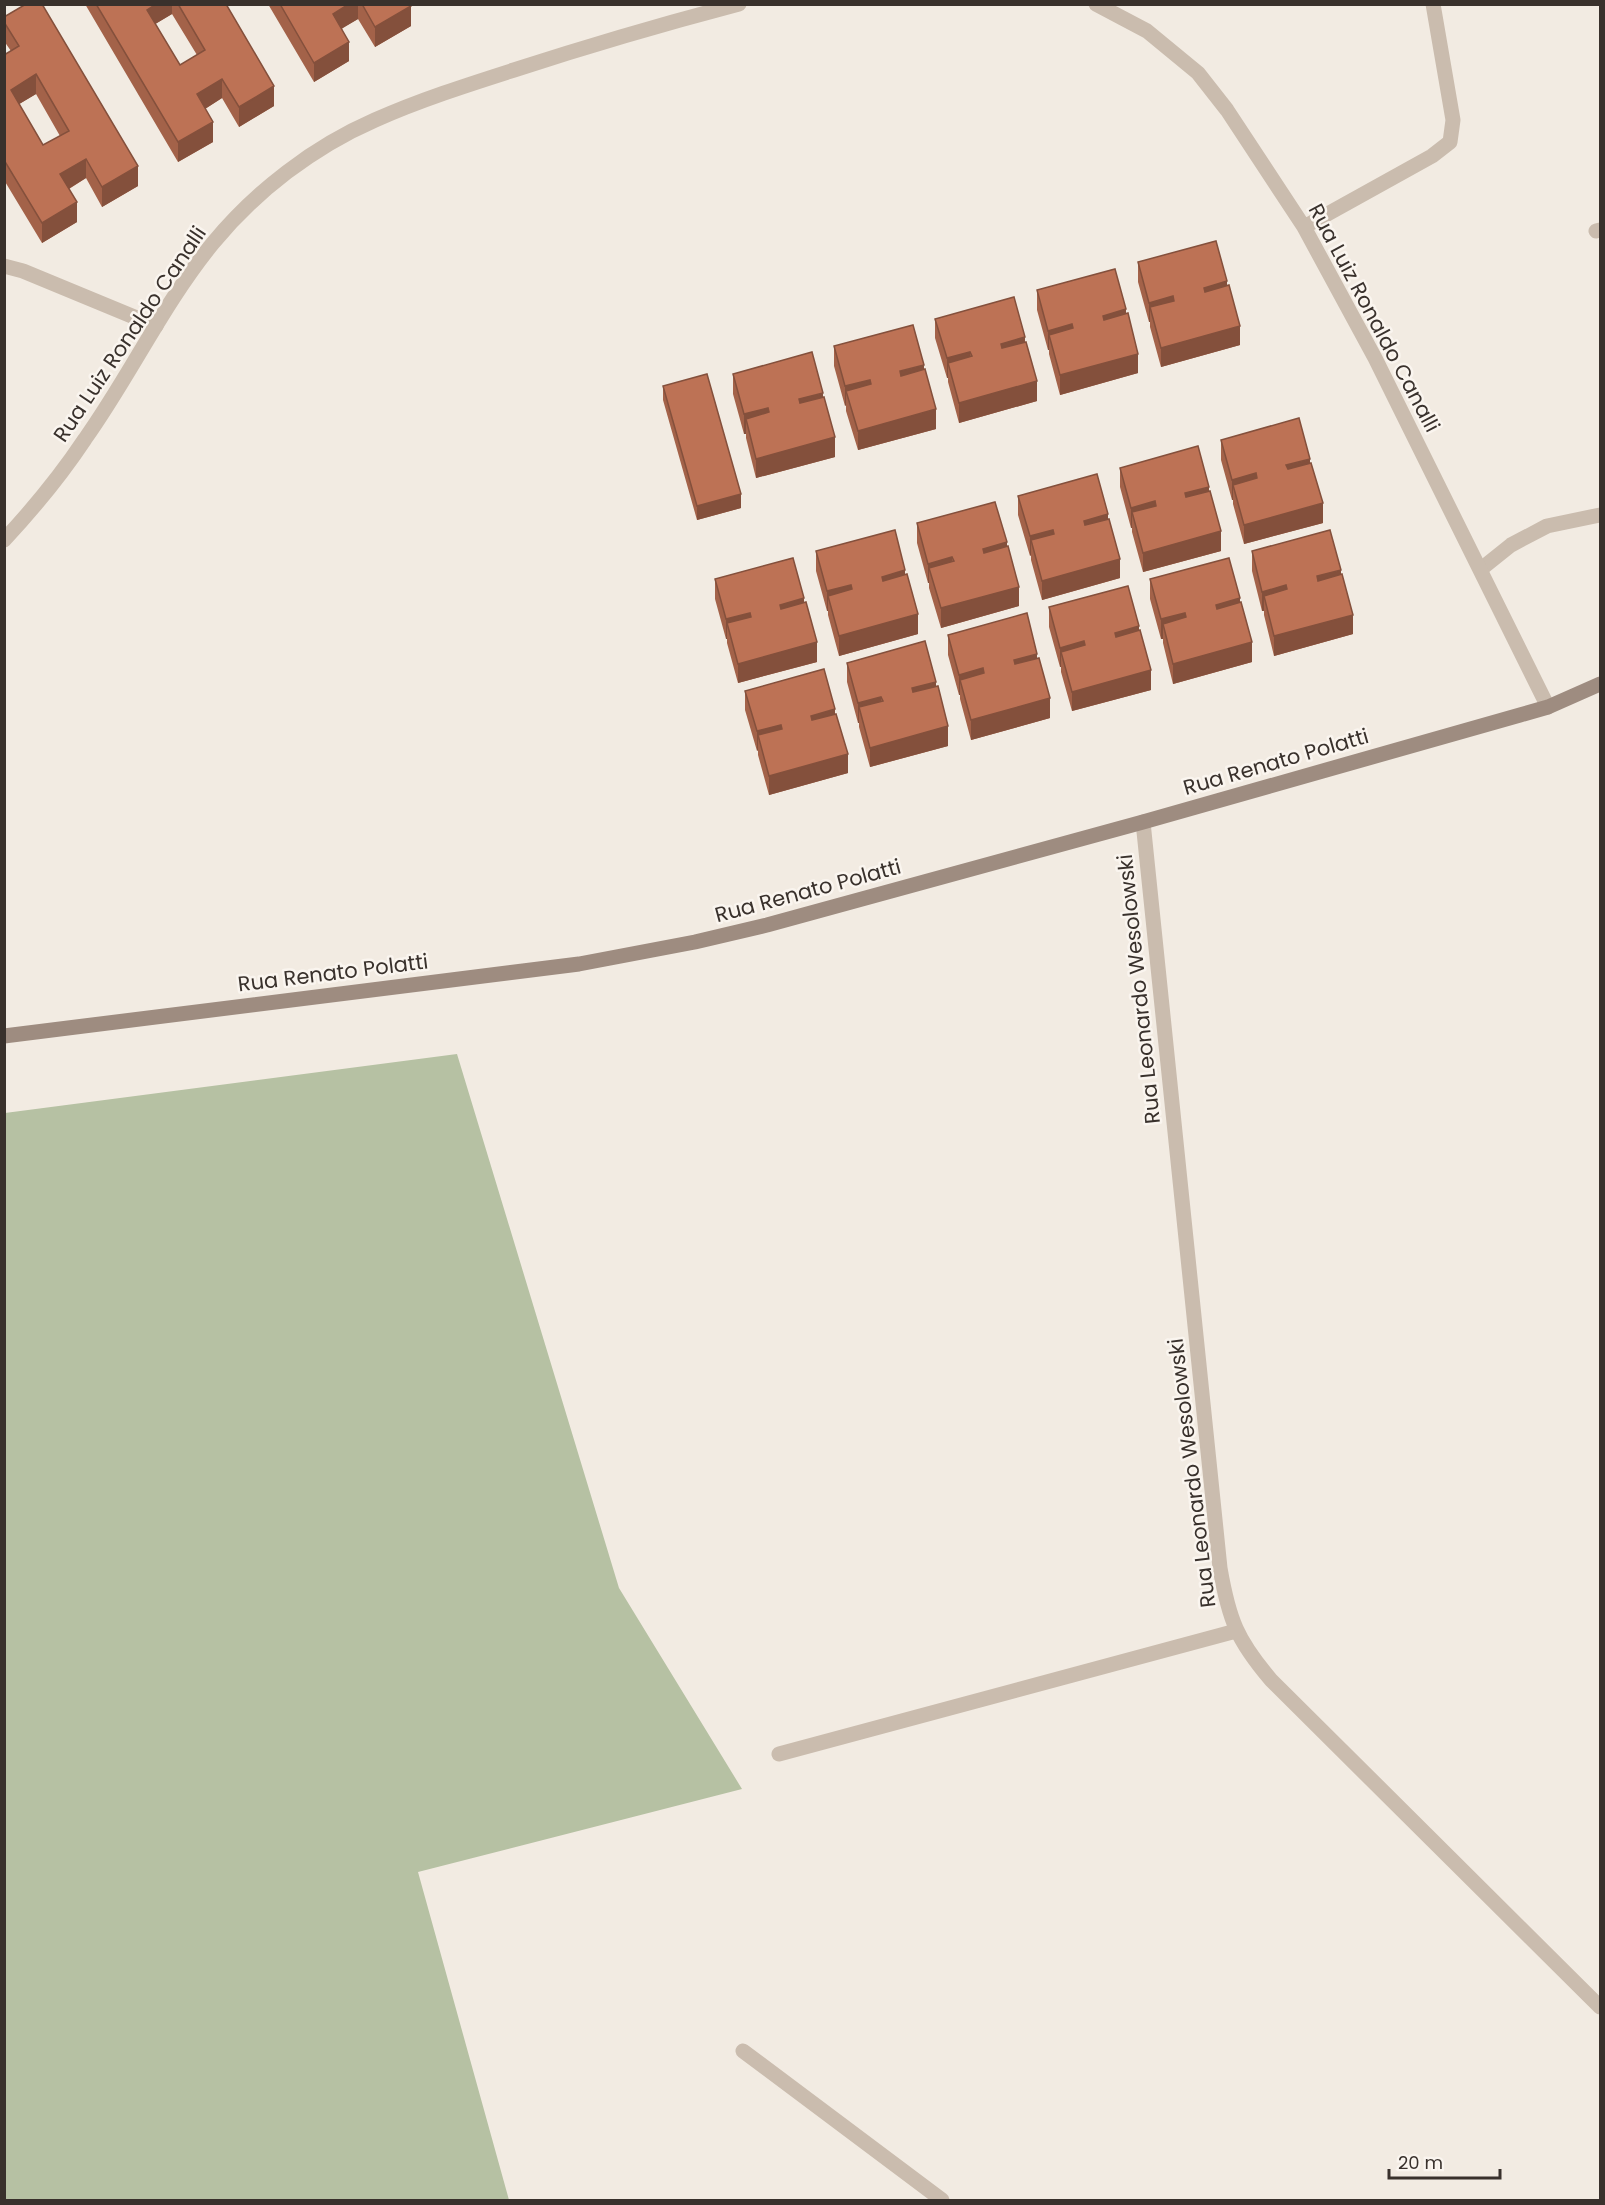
<svg xmlns="http://www.w3.org/2000/svg" width="1605" height="2205" font-family="Poppins,sans-serif">
  <rect width="100%" height="100%" fill="#f2ebe2"/>
  <!-- green -->
  <path fill="#b6c1a3" d="M457,1054L619,1588L742,1789L418,1872L509,2200H5V1113Z"/>
  <g fill="none" stroke-linecap="round" stroke-linejoin="round">
    <!-- service -->
    <path stroke="#cabcae" stroke-width="15" d="M4,266L23,271L156,326
      M1481,569L1511,545L1547,526L1600,515"/>
    <!-- minor -->
    <path stroke="#cabcae" stroke-width="15" d="M1096,4L1147,31L1198,73L1227,110L1304,227L1375,358L1548,707
      M1304,227L1432,156L1450,142L1453,120L1433,4
      M1596,231L1600,230
      M4,540C34,508 61,475 85,439C130,376 163,304 213,243C256,191 313,147 375,120C420,100 467,85 514,70C588,46 663,24 739,4
      M1143,822L1220,1568C1229,1620 1237,1640 1271,1680L1600,2007
      M779,1754L1236,1631
      M743,2051L942,2200"/>
    <!-- secondary -->
    <path stroke="#9e8c80" stroke-width="15" d="M4,1036L579,964L695,942L767,925L1143,822L1520,715L1548,707L1600,684"/>
  </g>
  <!-- wall -->
  <path fill="#a36249" fill-rule="evenodd" d="M85,4H226L274,106L239,127L222,98L205,109L213,142L178,162ZM172,14L197,55L180,65L155,24Z
    M268,4H410L411,26L375,47L358,19L342,28L349,61L314,82Z
    M4,17L138,186L102,207L86,178L69,189L77,222L42,243L4,180V55L11,51L4,41ZM36,94L60,136L43,145L19,104Z
    M1138,262L1227,286L1240,345L1161,367L1150,327V322H1149L1138,282Z
    M1037,290L1126,313L1138,373L1060,395L1049,354V350H1048L1037,310Z
    M935,319L1025,342L1037,401L959,423L948,382V378H947L935,338Z
    M834,346L936,429L858,450L846,411V405L845,406L834,366Z
    M733,374L823,397L835,457L756,478L746,438V434H744L733,394Z
    M663,386L741,508L697,520L663,400Z
    M1221,440L1323,523L1244,544L1233,504V500H1232L1221,460Z
    M1120,468L1209,491L1221,551L1143,572L1132,532V528H1131L1120,487Z
    M1018,496L1108,519L1120,578L1042,600L1031,560V555L1030,556L1018,515Z
    M917,523L1007,547L1019,606L941,628L929,588V583H928L917,543Z
    M816,551L905,574L918,634L839,656L828,615V611H827L816,571Z
    M1252,551L1341,574L1353,634L1274,656L1264,615V611H1262L1252,571Z
    M715,579L804,603L817,662L738,683L727,643V639H726L715,599Z
    M1150,579L1240,602L1252,662L1173,684L1163,643V639H1161L1150,599Z
    M1049,607L1139,631L1151,690L1072,711L1061,672V667H1060L1049,627Z
    M948,635L1037,658L1050,718L971,740L960,699V695H959L948,655Z
    M847,663L936,686L948,746L870,767L859,727V723H858L847,682Z
    M745,691L835,714L848,773L769,795L758,755V750L757,751L745,710Z"/>
  <!-- shaded-wall -->
  <path fill="#84503c" d="M156,4H172V14L147,29V10Z
    M349,4H358V19L333,34V14Z
    M411,6V26L375,47V27Z
    M349,42V61L314,82V63Z
    M36,74V94L11,109V90Z
    M222,79V98L197,114V94Z
    M274,86V106L239,127V107Z
    M213,122V142L178,162V142Z
    M86,159V178L60,194V174Z
    M138,166V186L102,207V187Z
    M77,202V222L42,243V223Z
    M1227,281V301L1204,307V288Z
    M1173,296V316L1150,307V322H1149V303Z
    M1126,309V329L1103,336V316Z
    M1072,324V344L1049,335V350H1048V331Z
    M1240,326V345L1161,367V348Z
    M1025,337V356L1001,363V344Z
    M970,352V372L948,363V378H947V358Z
    M1138,354V373L1060,395V375Z
    M924,365V385L900,391V371Z
    M870,380V399L846,391V405L845,406V386Z
    M1037,381V401L959,423V403Z
    M823,393V412L799,419V399Z
    M768,408V427L746,419V434H744V414Z
    M936,409V429L858,450V431Z
    M835,437V457L756,478V459Z
    M1310,459V478L1286,485V465Z
    M1256,473V493L1233,485V500H1232V480Z
    M1209,487V506L1185,513V493Z
    M741,494V508L697,520V506Z
    M1155,501V521L1132,512V528H1131V508Z
    M1323,503V523L1244,544V525Z
    M1108,514V534L1084,540V521Z
    M1053,530V549L1031,540V555L1030,556V536Z
    M1221,531V551L1143,572V553Z
    M1007,542V562L983,568V549Z
    M952,557V577L929,568V583H928V564Z
    M1120,559V578L1042,600V581Z
    M905,570V589L882,596V577Z
    M1341,570V590L1317,596V576Z
    M851,585V605L828,596V611H827V591Z
    M1286,585V605L1264,596V611H1262V592Z
    M1019,587V606L941,628V608Z
    M804,598V617L780,624V605Z
    M1240,598V617L1216,624V605Z
    M750,613V632L727,623V639H726V619Z
    M1185,613V633L1163,624V639H1161V619Z
    M918,614V634L839,656V636Z
    M1353,615V634L1274,656V636Z
    M1139,626V646L1115,652V633Z
    M1084,641V660L1061,652V667H1060V648Z
    M817,642V662L738,683V664Z
    M1252,642V662L1173,684V664Z
    M1037,654V673L1014,680V660Z
    M983,668V688L960,680V695H959V675Z
    M1151,670V690L1072,711V692Z
    M936,682V701L912,708V688Z
    M881,697V717L859,707V723H858V703Z
    M1050,698V718L971,740V720Z
    M835,709V729L811,735V716Z
    M781,725V744L758,735V750L757,751V731Z
    M948,726V746L870,767V748Z
    M848,754V773L769,795V776Z"/>
  <!-- building -->
  <path fill="#bd7255" stroke="#84503c" stroke-width="1.5" fill-rule="evenodd" d="M26,4H42L138,166L102,187L86,159L60,174L77,202L42,223L4,160V55L19,46L4,22V17ZM36,74L69,131L43,145L11,90Z
    M96,4H156L147,10L180,65L205,50L178,4H226L274,86L239,107L222,79L197,94L213,122L178,142Z
    M280,4H349L333,14L349,42L314,63Z
    M362,4H410L411,6L375,27Z
    M1216,241L1227,281L1204,288L1205,292L1229,285L1240,326L1161,348L1150,307L1174,301L1173,296L1149,303L1138,262Z
    M1115,269L1126,309L1103,316L1104,320L1128,313L1138,354L1060,375L1049,335L1073,328L1072,324L1048,331L1037,290Z
    M1014,297L1025,337L1001,344L1002,348L1026,342L1037,381L959,403L948,363L972,356L970,352L947,358L935,319Z
    M913,325L924,365L900,371L901,376L925,369L936,409L858,431L846,391L871,384L870,380L845,386L834,346Z
    M812,352L823,393L799,399L800,403L824,397L835,437L756,459L746,419L769,412L768,408L744,414L733,374Z
    M707,374L741,494L697,506L663,386Z
    M1299,418L1310,459L1286,465L1288,469L1311,463L1323,503L1244,525L1233,485L1257,478L1256,473L1232,480L1221,440Z
    M1198,446L1209,487L1185,493L1186,497L1210,491L1221,531L1143,553L1132,512L1156,506L1155,501L1131,508L1120,468Z
    M1097,474L1108,514L1084,521L1085,525L1109,519L1120,559L1042,581L1031,540L1054,534L1053,530L1030,536L1018,496Z
    M995,502L1007,542L983,549L984,553L1008,546L1019,587L941,608L929,568L954,561L952,557L928,564L917,523Z
    M895,530L905,570L882,577L883,581L907,574L918,614L839,636L828,596L852,589L851,585L827,591L816,551Z
    M1330,530L1341,570L1317,576L1318,581L1342,574L1353,615L1274,636L1264,596L1287,589L1286,585L1262,592L1252,551Z
    M793,558L804,598L780,605L781,609L806,602L817,642L738,664L727,623L751,617L750,613L726,619L715,579Z
    M1229,558L1240,598L1216,605L1217,609L1241,602L1252,642L1173,664L1163,624L1186,617L1185,613L1161,619L1150,579Z
    M1128,586L1139,626L1115,633L1116,637L1140,630L1151,670L1072,692L1061,652L1085,645L1084,641L1060,648L1049,607Z
    M1027,613L1037,654L1014,660L1015,664L1039,658L1050,698L971,720L960,680L984,673L983,668L959,675L948,635Z
    M925,641L936,682L912,688L913,692L938,686L948,726L870,748L859,707L883,701L881,697L858,703L847,663Z
    M824,669L835,709L811,716L812,720L836,714L848,754L769,776L758,735L782,729L781,725L757,731L745,691Z"/>
  <g text-anchor="middle" stroke-width="5" stroke-linejoin="round" paint-order="stroke">
    <!-- street labels -->
    <g font-size="21" fill="#39312c" stroke="#faf5ef">
      <text transform="translate(1374 318) rotate(62)" y="7">Rua Luiz Ronaldo Canalli</text>
      <text transform="translate(130 334) rotate(-56)" y="7">Rua Luiz Ronaldo Canalli</text>
      <text transform="translate(1276 762) rotate(-16)" y="7">Rua Renato Polatti</text>
      <text transform="translate(808 891) rotate(-15)" y="7">Rua Renato Polatti</text>
      <text transform="translate(333 973) rotate(-7)" y="7">Rua Renato Polatti</text>
      <text transform="translate(1139 989) rotate(-96)" y="7">Rua Leonardo Wesolowski</text>
      <text transform="translate(1192 1473) rotate(-97)" y="7">Rua Leonardo Wesolowski</text>
    </g>
  </g>
  <!-- border -->
  <rect width="1605" height="2205" fill="none" stroke="#39312c" stroke-width="12"/>
  <!-- scale -->
  <path d="M1389 2169v9h111v-9" fill="none" stroke="#39312c" stroke-width="3"/>
  <text x="1398" y="2169" font-size="18" fill="#39312c" stroke="#faf5ef" stroke-width="4.5" paint-order="stroke">20 m</text>
</svg>
